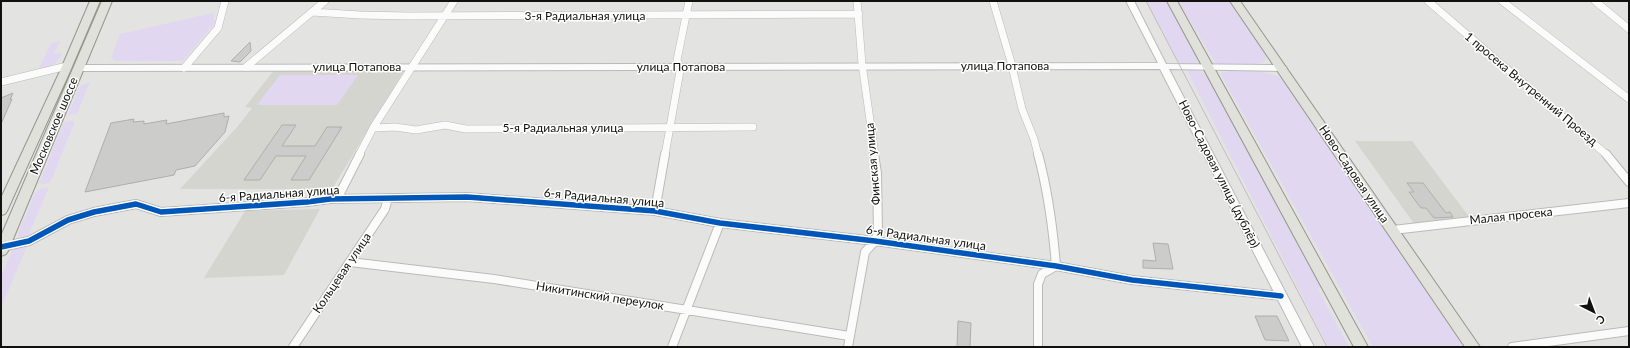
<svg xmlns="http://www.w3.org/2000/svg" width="1630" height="348" font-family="Lato,sans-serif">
  <rect width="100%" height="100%" fill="#e3e4e2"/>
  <!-- built -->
  <path fill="#d4d5ce" d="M275,69H405L332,189H180L238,126L252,108L245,107Z
    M1355,141H1412L1470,218L1415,225Z
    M320,209L284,275L204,278L245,211Z"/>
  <!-- green -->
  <path fill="#e1d7f0" d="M1146,1H1166L1197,56L1198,60L1196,63L1180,65Z
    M1178,1H1230L1266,53L1265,61C1250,67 1232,69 1216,64Z
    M213,13L215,23L183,61H115L111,58L120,34Z
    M60,41L54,54L62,53C56,66 51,66 38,70L51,43Z
    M1186,69L1201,71L1207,77L1252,154L1322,286V288L1318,289L1349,347H1328Z
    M1238,69L1259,71L1278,76L1288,85L1466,347H1373L1220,73Z
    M280,75H358L337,105H257Z
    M90,82L77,114L68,115L80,86Z
    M68,121H75L51,181C48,184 43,185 39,183L64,123Z
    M49,187L28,236L21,238L18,236V233L35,193L40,189Z
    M27,246L1,308V277L12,250L15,248Z"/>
  <!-- building -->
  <path fill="#cccdcb" stroke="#aeafad" d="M250,42L251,51L240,62L231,61Z
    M13,93L10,100L12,99L1,124V98Z
    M224,113V117L229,116L225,132L195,166L176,170L174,175L85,192L111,123L134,119L133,122L144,121V124L167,120L166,124Z
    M282,125H296L282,146H315L327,127H342L309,180H291L306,156H276L260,180H244Z
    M1407,183H1423L1446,213L1450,212L1453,217L1434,218L1426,208H1421L1409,192H1414Z
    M1153,243L1168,244L1173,269L1143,268V260L1156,261Z
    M1255,316H1277L1289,341L1265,340Z
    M958,321L971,323L970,347H957Z"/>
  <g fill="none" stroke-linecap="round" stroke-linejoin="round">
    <defs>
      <path id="minor-far1" d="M857,1L862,64L875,155
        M993,1L1011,62L1022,109L1034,139L1038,155
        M1428,1L1607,155
        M1502,1L1629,99
        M1595,1L1629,29
        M312,12L360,15L408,16L859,14
        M246,67L325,1
        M184,68L218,28L225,1
        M1,82L67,66
        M373,128L395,127L416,130L445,125L466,129L753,127
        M359,155L373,128L454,1
        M665,155L680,71L677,60L689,1"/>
      <path id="minor" d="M1606,154L1629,182
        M337,199L360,154
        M655,211L665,154
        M1393,230L1629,203
        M1,247L29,241L68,220L94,212L136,204L161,212L307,202L330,199L467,197L655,211L720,223L875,241L1056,266L1132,280L1281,296
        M350,262L494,279L849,336
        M293,347L385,209L388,198
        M672,347L720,223
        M848,347L865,252L875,241L878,233L877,173L874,154
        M1038,347V284L1042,274L1056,266C1053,228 1048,191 1038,154
        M1512,347L1629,331"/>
      <path id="tertiary" d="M1126,1H1134L1166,64L1283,65L1287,68L1283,71L1169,69L1314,347H1302L1160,69L79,71L75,68L79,65L1158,63Z"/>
      <path id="primary" d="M90,1H100L71,69L7,211L5,214L1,215V198L61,69Z
        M102,1H112L8,251L6,254L1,256V236Z
        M1167,1H1177L1368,347H1354Z
        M1230,1H1240L1480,347H1465Z"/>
    </defs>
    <!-- minor-far1 casing -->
    <use href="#minor-far1" stroke="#babbb9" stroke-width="8"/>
    <!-- minor casing -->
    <use href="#minor" stroke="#babbb9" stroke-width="10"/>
    <!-- tertiary casing -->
    <use href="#tertiary" stroke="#babbb9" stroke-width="2"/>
    <!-- primary casing -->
    <use href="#primary" stroke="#95968d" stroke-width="2"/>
    <!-- minor-far1 -->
    <use href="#minor-far1" stroke="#fbfbfb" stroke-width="7"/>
    <!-- minor -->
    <use href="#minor" stroke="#fbfbfb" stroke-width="8"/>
    <!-- tertiary -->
    <use href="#tertiary" fill="#fbfbfb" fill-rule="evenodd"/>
    <!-- primary -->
    <use href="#primary" fill="#e0e1db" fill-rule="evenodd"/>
    <!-- tram -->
    <path stroke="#bebfbd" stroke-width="1" d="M1146,1L1327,347"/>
    <defs>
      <path id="cycleway" d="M1,247L29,241L68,220L94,212L136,204L161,212L307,202L330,199L467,197L655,211L720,223L875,241L1056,266L1132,280L1281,296"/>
    </defs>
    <!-- cycleway casing -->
    <use href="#cycleway" stroke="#fffffe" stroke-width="8"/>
    <!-- cycleway -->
    <use href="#cycleway" stroke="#0057b8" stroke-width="5.5"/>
  </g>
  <g text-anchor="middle" stroke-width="3" stroke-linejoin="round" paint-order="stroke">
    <!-- street labels -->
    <g font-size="12" fill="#111110" stroke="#fffffe">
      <text x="585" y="20">3-я Радиальная улица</text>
      <text x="1005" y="70">улица Потапова</text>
      <text x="357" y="71">улица Потапова</text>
      <text x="681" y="71">улица Потапова</text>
      <text transform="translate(1531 89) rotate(40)" y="4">1 просека Внутренний Проезд</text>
      <text transform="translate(54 126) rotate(-67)" y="4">Московское шоссе</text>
      <text x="563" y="132">5-я Радиальная улица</text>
      <text transform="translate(873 164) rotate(-95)" y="4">Финская улица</text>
      <text transform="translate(1219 174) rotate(63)" y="4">Ново-Садовая улица (дублёр)</text>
      <text transform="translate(1354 174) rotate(56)" y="4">Ново-Садовая улица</text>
      <text transform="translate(279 194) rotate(-4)" y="4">6-я Радиальная улица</text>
      <text transform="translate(604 198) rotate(5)" y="4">6-я Радиальная улица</text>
      <text transform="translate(1511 216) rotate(-6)" y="4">Малая просека</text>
      <text transform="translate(926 238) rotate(8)" y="4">6-я Радиальная улица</text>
      <text transform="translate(342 273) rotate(-56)" y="4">Кольцевая улица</text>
      <text transform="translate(600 296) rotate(9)" y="4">Никитинский переулок</text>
    </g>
  </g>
  <!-- border -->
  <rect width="1630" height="348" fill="none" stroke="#111110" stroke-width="4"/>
  <!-- north arrow -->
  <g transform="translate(1594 312) rotate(138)" stroke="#fffffe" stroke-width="3" paint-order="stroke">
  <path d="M0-3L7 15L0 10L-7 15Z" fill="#111110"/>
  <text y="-6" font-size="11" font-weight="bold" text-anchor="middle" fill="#111110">С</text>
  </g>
</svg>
